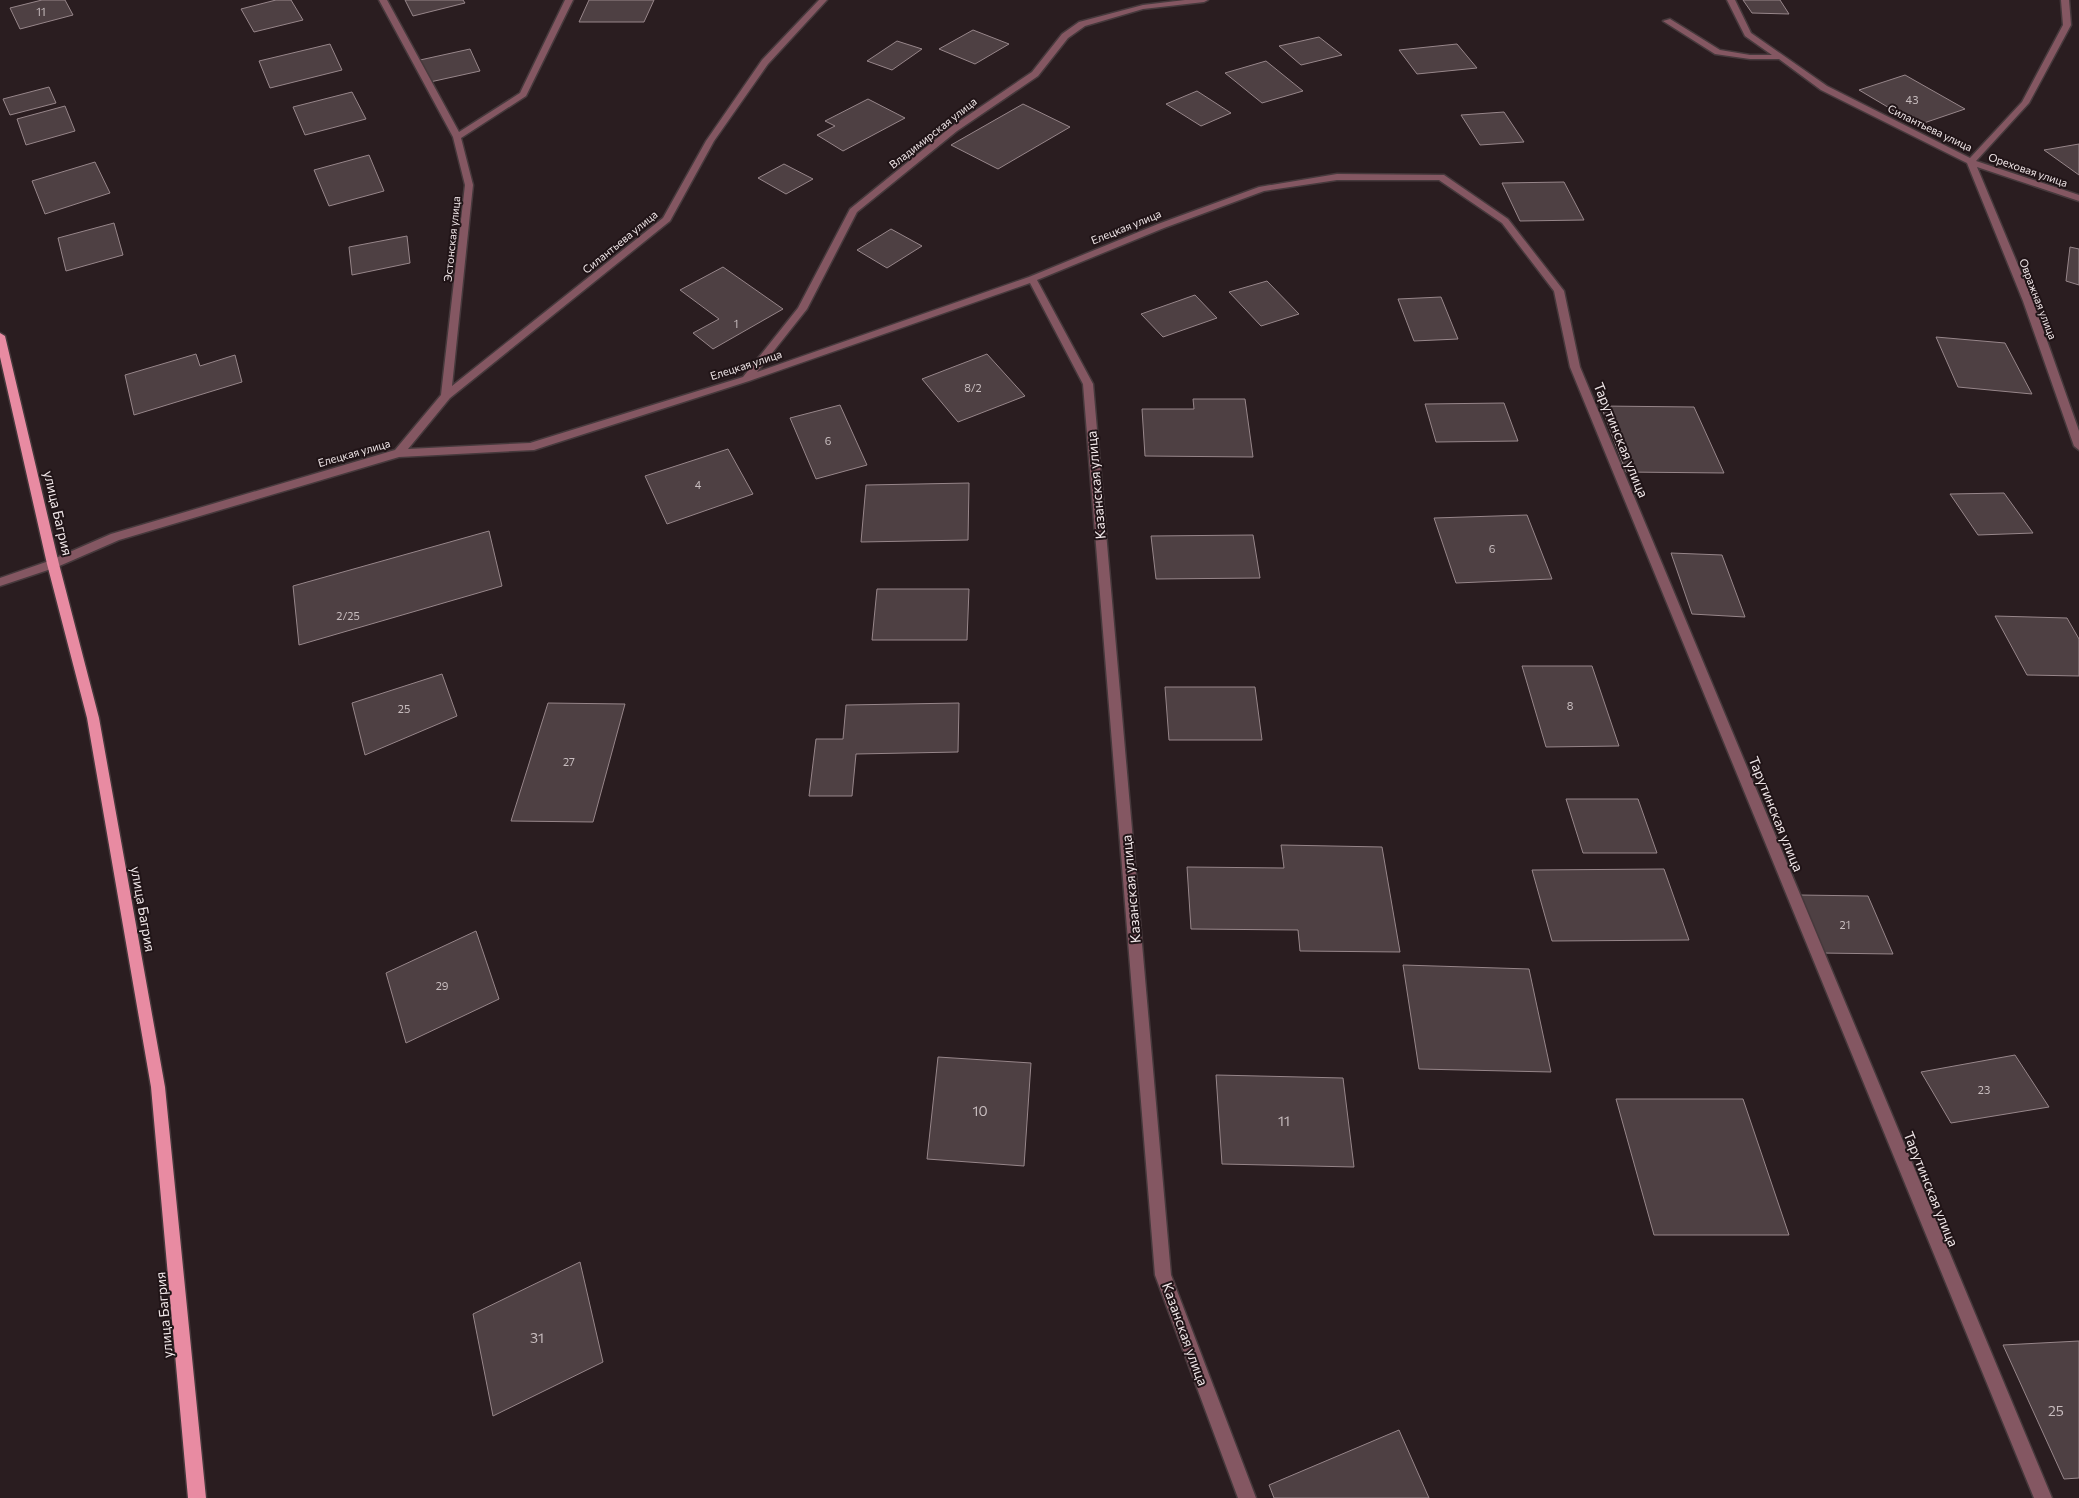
<svg xmlns="http://www.w3.org/2000/svg" width="2079" height="1498" font-family="Commissioner,sans-serif">
  <rect width="100%" height="100%" fill="#2a1d20"/>
  <!-- building -->
  <path fill="#4e4043" stroke="#97868a" d="M42,0H65L73,15L20,29L10,8Z
    M276,0H291L303,20L254,32L241,9Z
    M405,0H463L465,3L413,16Z
    M589,0H654L644,22H579Z
    M1743,0H1780L1789,14L1752,13Z
    M973,30L1009,44L975,64L939,49Z
    M1319,37L1342,55L1301,65L1279,46Z
    M897,41L922,49L892,70L867,61Z
    M330,44L342,70L270,88L259,61Z
    M1457,44L1477,68L1417,74L1399,50Z
    M470,49L480,71L430,82L420,60Z
    M1266,61L1303,91L1262,103L1225,73Z
    M1905,75L1965,109L1918,125L1859,90Z
    M49,87L56,103L10,115L3,99Z
    M1197,91L1231,113L1201,126L1166,104Z
    M352,92L366,119L305,135L293,107Z
    M868,99L905,118L843,151L817,135L835,126L825,121Z
    M1023,104L1070,127L998,169L951,145Z
    M65,106L75,131L26,145L17,119Z
    M1504,112L1524,142L1480,145L1461,115Z
    M2079,144V175L2044,150Z
    M369,155L384,191L329,206L314,170Z
    M95,162L110,193L45,214L32,181Z
    M784,164L813,179L786,194L758,178Z
    M1564,182L1584,220L1520,221L1502,183Z
    M114,223L123,255L66,271L58,238Z
    M891,229L922,246L887,268L857,250Z
    M407,236L410,263L352,275L349,247Z
    M2070,247L2079,249V285L2066,281Z
    M723,267L783,309L713,349L693,333L719,319L680,290Z
    M1267,281L1299,314L1261,326L1229,292Z
    M1195,295L1217,318L1163,337L1141,314Z
    M1441,297L1458,339L1414,341L1398,299Z
    M1936,337L2005,343L2032,394L1958,387Z
    M196,354L200,366L235,355L242,382L134,415L125,375Z
    M987,354L1025,396L958,422L922,379Z
    M1193,399H1245L1253,457L1145,456L1142,409H1194Z
    M1504,403L1518,441L1436,442L1425,404Z
    M840,405L867,465L816,479L790,418Z
    M1601,406L1694,407L1724,473L1626,472Z
    M728,449L753,494L667,524L645,476Z
    M969,483L968,540L861,542L866,485Z
    M2004,493L2033,533L1978,535L1950,494Z
    M1527,515L1552,579L1456,583L1434,518Z
    M489,531L502,586L299,645L293,586Z
    M1253,535L1260,578L1156,579L1151,536Z
    M1671,553L1722,555L1745,617L1692,614Z
    M877,589H969L967,640H872Z
    M1995,616L2067,618L2079,639V676L2027,675Z
    M1522,666H1592L1619,746L1546,747Z
    M442,674L457,716L365,755L352,703Z
    M1165,687H1255L1262,740H1169Z
    M548,703L625,704L593,822L511,821Z
    M959,703L958,752L856,754L852,796H809L816,739H843L846,705Z
    M1566,799H1638L1657,853H1583Z
    M1281,845L1382,847L1400,952L1300,951L1298,930L1191,929L1187,867L1284,868Z
    M1664,869L1689,940L1552,941L1532,870Z
    M1799,895L1868,896L1893,954L1821,953Z
    M476,931L499,999L406,1043L386,973Z
    M1403,965L1529,969L1551,1072L1419,1069Z
    M2015,1055L2049,1107L1951,1123L1921,1072Z
    M938,1057L1031,1063L1024,1166L927,1159Z
    M1216,1075L1343,1078L1354,1167L1222,1164Z
    M1616,1099H1743L1789,1235H1654Z
    M580,1262L603,1362L493,1416L473,1314Z
    M2079,1341V1478L2064,1479L2003,1345Z
    M1399,1430L1429,1498H1274L1269,1485Z"/>
  <g fill="none" stroke-linecap="round" stroke-linejoin="round">
    <defs>
      <path id="minor" d="M379,0H387L459,132L520,93L565,0H573L526,96L461,138L473,185L452,386L663,218L706,141L762,60L819,0H827L768,64L714,141L670,221L450,398L408,449L530,443L743,377L798,308L850,209L951,127L1032,72L1062,34L1079,22L1143,5L1185,0H1208L1204,2L1143,9L1085,26L1068,38L1038,76L957,131L857,212L807,309L757,372L1029,277L1158,224L1259,187L1337,174L1444,175L1508,219L1564,291L1580,367L2052,1498H2034L1570,367L1554,291L1502,223L1439,180H1337L1264,191L1164,228L1037,280L1093,384L1171,1275L1256,1498H1238L1155,1275L1083,384L1030,283L749,381L534,450L399,457L119,540L57,567L0,586V578L49,561L111,534L395,450L441,395L465,185L453,137Z
        M1727,0H1735L1751,33L1827,86L1970,158L2022,102L2063,25L2061,0H2069L2071,25L2029,103L1976,161L2079,195V201L1977,167L2033,301L2079,431V450L2074,446L2023,301L1967,163L1821,90L1779,59H1750L1715,54L1663,21L1670,19L1720,50L1750,55H1772L1745,36Z"/>
      <path id="primary" d="M0,333L5,336L59,564L99,718L165,1087L206,1498H188L151,1087L87,718L47,564L0,357Z"/>
    </defs>
    <!-- minor casing -->
    <use href="#minor" stroke="#46393c" stroke-width="3"/>
    <!-- primary casing -->
    <use href="#primary" stroke="#46393c" stroke-width="3"/>
    <!-- minor -->
    <use href="#minor" fill="#845762" fill-rule="evenodd"/>
    <!-- primary -->
    <use href="#primary" fill="#e88ba2" fill-rule="evenodd"/>
  </g>
  <g text-anchor="middle" stroke-width="4" stroke-linejoin="round" paint-order="stroke">
    <!-- number labels -->
    <g font-size="11" fill="#c7bcbe">
      <text x="41" y="16">11</text>
      <text x="1912" y="104">43</text>
      <text x="736" y="328">1</text>
      <text x="973" y="392">8/2</text>
      <text x="828" y="445">6</text>
      <text x="698" y="489">4</text>
      <text x="1492" y="553">6</text>
      <text x="348" y="620">2/25</text>
      <text x="1570" y="710">8</text>
      <text x="404" y="713">25</text>
      <text x="569" y="766">27</text>
      <text x="1845" y="929">21</text>
      <text x="442" y="990">29</text>
      <text x="1984" y="1094">23</text>
    </g>
    <!-- far-street labels -->
    <g font-size="11" fill="#efe5e7" stroke="#201417">
      <text transform="translate(1930 128) rotate(26)" y="4">Силантьева улица</text>
      <text transform="translate(933 133) rotate(-38)" y="4">Владимирская улица</text>
      <text transform="translate(2028 170) rotate(19)" y="4">Ореховая улица</text>
      <text transform="translate(1126 227) rotate(-22)" y="4">Елецкая улица</text>
      <text transform="translate(452 239) rotate(-84)" y="4">Эстонская улица</text>
      <text transform="translate(620 242) rotate(-39)" y="4">Силантьева улица</text>
      <text transform="translate(2038 299) rotate(69)" y="4">Овражная улица</text>
      <text transform="translate(746 365) rotate(-18)" y="4">Елецкая улица</text>
      <text transform="translate(354 453) rotate(-16)" y="4">Елецкая улица</text>
    </g>
    <!-- street labels -->
    <g font-size="14" fill="#efe5e7" stroke="#201417">
      <text transform="translate(1621 440) rotate(68)" y="5">Тарутинская улица</text>
      <text transform="translate(1096 485) rotate(-95)" y="5">Казанская улица</text>
      <text transform="translate(58 513) rotate(77)" y="5">улица Багрия</text>
      <text transform="translate(1776 814) rotate(68)" y="5">Тарутинская улица</text>
      <text transform="translate(1131 889) rotate(-95)" y="5">Казанская улица</text>
      <text transform="translate(143 909) rotate(80)" y="5">улица Багрия</text>
      <text transform="translate(1931 1189) rotate(68)" y="5">Тарутинская улица</text>
      <text transform="translate(164 1315) rotate(-95)" y="5">улица Багрия</text>
      <text transform="translate(1185 1334) rotate(70)" y="5">Казанская улица</text>
    </g>
    <!-- near-number labels -->
    <g font-size="14" fill="#c7bcbe">
      <text x="980" y="1116">10</text>
      <text x="1284" y="1126">11</text>
      <text x="537" y="1343">31</text>
      <text x="2056" y="1416">25</text>
    </g>
  </g>
</svg>
